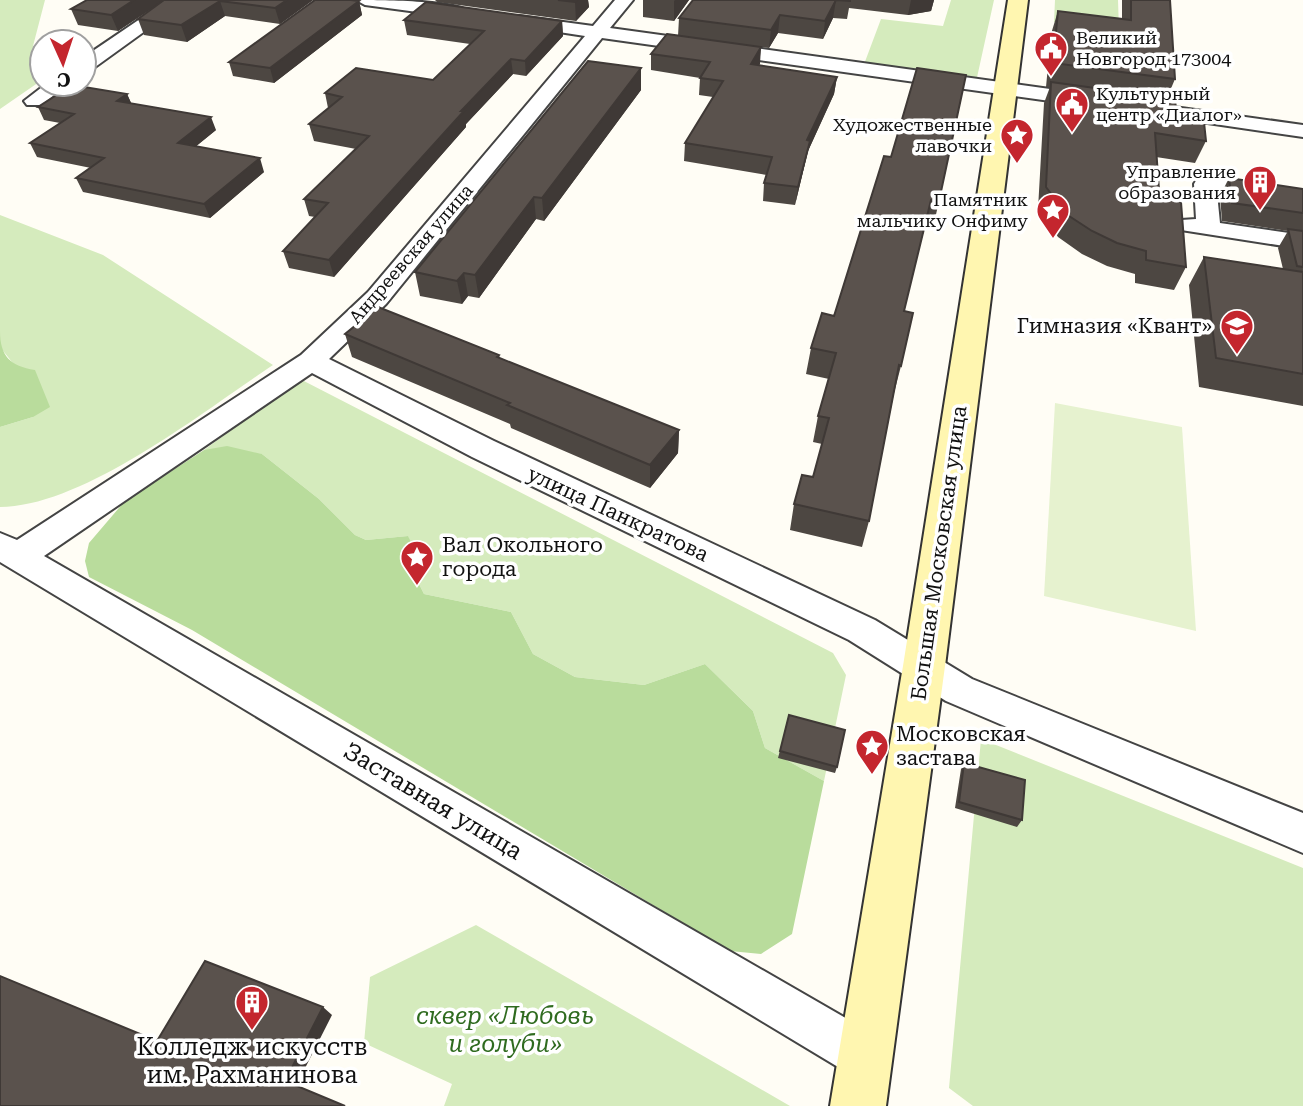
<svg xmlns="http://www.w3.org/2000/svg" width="1303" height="1106" font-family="'Roboto Serif',serif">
  <rect width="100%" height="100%" fill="#fffdf5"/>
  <!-- green -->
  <path fill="#d5ebbd" d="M0,0H45L33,46L42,48V80L0,109Z
    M951,0H994L976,82L863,67L881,19L943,26Z
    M1055,0H1118L1119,30L1054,22Z
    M0,215L103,255L273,365C204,411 83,507 0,507V427L33,417L16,367L0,347Z
    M300,379L833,653L846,675L824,781L765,748L753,711L705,664L644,685L575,677L533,654L511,612L424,594L416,578L408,536L366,540L355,535L319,499L262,454L204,450Z
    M981,739L1303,868V1106H973L949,1088Z
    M476,925L790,1106H444L452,1084L364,1043L370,977Z"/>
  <!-- forest -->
  <path fill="#b9dc9c" d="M0,331C0,356 10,366 35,370L50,407L33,417L0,427Z
    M227,446L262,454L319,499L355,535L366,540L408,536L421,563L416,578L424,594L511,612L533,654L575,677L644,685L705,664L753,711L765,748L824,781L792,934L761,954L730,951L192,630L89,577L85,561L89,543L124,502L204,450Z"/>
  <!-- pitch -->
  <path fill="#e6f2cf" d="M1055,403L1182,427L1196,631L1044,596Z"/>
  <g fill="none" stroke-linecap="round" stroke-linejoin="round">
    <defs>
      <path id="street" d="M168,0H188L91,70L84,72V57Z
        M356,0C377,0 459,0 471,13L462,18L365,5Z
        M615,0H633L610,28L1093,95L1100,97L1103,101L1100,105L1093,107L602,38L386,304L329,359L494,441L875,620L972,679L1303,813V853L946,701L849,640L472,457L312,373L44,556L882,1039L889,1056L882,1073L865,1080L848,1073L0,562V533L17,540L301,355L368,292L585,36L513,25L510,21L513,17L519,16L593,26Z
        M46,84H69L41,105H27L24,101Z
        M1160,105L1303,125V137L1153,115L1150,111L1153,107Z
        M1205,177L1303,192V206L1217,193L1220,223L1303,235V249L1181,230L1177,225L1181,220L1196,219L1194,184L1197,179Z"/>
      <path id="secondary" d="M1008,0H1028L945,666L886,1106H830L903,666Z"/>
    </defs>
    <!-- street casing -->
    <use href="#street" stroke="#444" stroke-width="4"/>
    <!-- secondary casing -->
    <use href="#secondary" stroke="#333" stroke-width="4"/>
    <!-- street -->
    <use href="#street" fill="#fff" fill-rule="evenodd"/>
    <!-- secondary -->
    <use href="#secondary" fill="#fff6b0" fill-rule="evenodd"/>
  </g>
  <!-- wall -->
  <path fill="#4d4742" d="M87,0H313L280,24L225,16L187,42L144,35L138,19L162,2L118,31L78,25L71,9Z
    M435,0H588L589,7L576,21L437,2Z
    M643,0H689L674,21L643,17Z
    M693,0H934L931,11L908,15L849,8L847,19L833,18L823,39L778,33L769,48L761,47L759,65L837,77L834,94L808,151L795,205L763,201L764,183L767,175L684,161L685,143L713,97L699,95L700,78L651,70V54L678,36L679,18Z
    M1122,0H1170L1175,79L1167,98L1176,109L1206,141L1195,163L1156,157L1159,190L1186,267L1174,290L1135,283V274L1107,266L1082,254L1058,237L1038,209L1044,103L1050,87H1046L1051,34L1058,11L1122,19Z
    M359,1L362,15L274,83L233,76L229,62Z
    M404,20L562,21L563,36L526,76L513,74L466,124V127L334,277L289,268L283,251L315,217L309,216L304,199L356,149L314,141L309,124L328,108L325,93L433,80L470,44L407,35Z
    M641,68V90L544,221L536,219L479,298L468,296L462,304L420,296L415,272Z
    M127,94L131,103L216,130L196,146L264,172L210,218L83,192L76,178L91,168L37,157L30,143L60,123L44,120L38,107Z
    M884,156L939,201L933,228L925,226L904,311L901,366L894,393L869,521L862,547L790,530L794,504L813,477L822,444L813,442L818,416L829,379L806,374L811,348L834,316Z
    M1229,178L1303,189V406L1199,387L1189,285L1204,257L1283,269L1278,248L1288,231L1222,221L1220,196Z
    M345,334L499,355L500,358L679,430L678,453L650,488L511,428L510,424L352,357Z
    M789,715L837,767L835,773L778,758Z
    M964,763L1022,820L1017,827L955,808L961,769Z"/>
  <!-- shaded-wall -->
  <path fill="#3f3936" d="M134,0H164L118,31L111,15Z
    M287,0H313L280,24L275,8Z
    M577,0H588L589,7L576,21L575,2Z
    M675,0H689L674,21V1Z
    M836,0L833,18L823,39L825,21Z
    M911,0H934L931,11L908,15Z
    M220,1L225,16L187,42L181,25Z
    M359,1L362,15L274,83L270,68Z
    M780,15L778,33L769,48L771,30Z
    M562,21L563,36L526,76L525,61Z
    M761,47L760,64L750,81L751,64Z
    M511,59L513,74L466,124V127L334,277L329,260L461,111Z
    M641,68V90L544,221L542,198Z
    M837,77L834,94L808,151L795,205L798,187L807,140Z
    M127,94L133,107L117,101Z
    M211,117L216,130L183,157L178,143Z
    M260,158L264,172L210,218L204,204Z
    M534,197L536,219L479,298L475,275Z
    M464,273L468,296L462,304L457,281Z
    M679,430L678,453L650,488V465Z
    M323,1007L332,1015L295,1088L285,1081Z"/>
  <!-- building -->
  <path fill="#5a524d" stroke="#3f3936" stroke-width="2" d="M87,0H134L111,15L71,9Z
    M164,0H287L275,8L220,1L181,25L138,19Z
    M315,0H351L359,1L270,68L229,62Z
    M558,0H577L575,2Z
    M693,0H850V1L836,0L825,21L780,15L771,30L679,18Z
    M1131,0H1170L1175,79L1053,63L1058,11L1131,20Z
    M426,2L562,21L525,61L511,59L461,111H464L329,260L283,251L328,203L304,199L369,136L309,124L342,97L325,93L356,68L433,80L484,31L404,20Z
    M667,34L761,47L751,64L837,77L807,140L810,141L798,187L764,183L772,157L685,143L723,81L700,78L710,62L651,54Z
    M588,61L641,68L542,198L534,197L475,275L464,273L457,281L415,272Z
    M917,68L966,75L939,201L931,200L904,311L913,313L901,366L899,365L869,521L794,504L802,475L813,477L829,418L818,416L836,353L811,348L822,313L834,316L884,156L891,157Z
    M1051,82L1175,99L1176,109L1203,113L1206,141L1155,133L1159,190L1181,202L1186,267L1146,260V251L1117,243L1092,231L1066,214L1046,187Z
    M72,85L127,94L117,101L211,117L178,143L260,158L204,204L76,178L104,158L30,143L74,114L38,107Z
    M1229,178L1303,189V213L1232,203Z
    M1288,229L1303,231V267L1297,266Z
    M1204,257L1303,272V374L1216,358Z
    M378,307L499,355L497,357L679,430L650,465L507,405L510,403L345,334Z
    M789,715L845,730L837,767L780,751Z
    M964,763L1025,780L1022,820L959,802Z
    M205,961L323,1007L285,1081L345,1106H0V976L157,1041Z"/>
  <!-- icons -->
  <defs>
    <symbol id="civic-pin" viewBox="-11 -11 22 30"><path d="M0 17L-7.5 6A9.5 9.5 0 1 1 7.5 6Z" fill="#c4262e" stroke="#fff"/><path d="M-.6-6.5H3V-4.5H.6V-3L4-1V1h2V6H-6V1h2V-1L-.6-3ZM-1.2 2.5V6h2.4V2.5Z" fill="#fff"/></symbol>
    <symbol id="sight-pin" viewBox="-11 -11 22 30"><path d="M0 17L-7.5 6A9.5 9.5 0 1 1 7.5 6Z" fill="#c4262e" stroke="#fff"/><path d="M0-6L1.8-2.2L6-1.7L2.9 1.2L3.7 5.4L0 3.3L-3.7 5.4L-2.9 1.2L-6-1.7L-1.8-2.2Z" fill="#fff"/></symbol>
    <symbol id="building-pin" viewBox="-11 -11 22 30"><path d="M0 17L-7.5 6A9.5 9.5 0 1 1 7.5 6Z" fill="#c4262e" stroke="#fff"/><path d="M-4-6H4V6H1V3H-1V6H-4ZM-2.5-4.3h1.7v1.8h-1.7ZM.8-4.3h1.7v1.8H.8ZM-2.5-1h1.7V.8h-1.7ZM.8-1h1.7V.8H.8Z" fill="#fff"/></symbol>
    <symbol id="school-pin" viewBox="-11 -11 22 30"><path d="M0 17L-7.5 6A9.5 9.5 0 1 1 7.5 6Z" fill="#c4262e" stroke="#fff"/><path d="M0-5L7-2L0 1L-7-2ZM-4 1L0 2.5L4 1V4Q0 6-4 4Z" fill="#fff"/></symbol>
  </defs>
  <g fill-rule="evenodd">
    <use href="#civic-pin" x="1032" y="29" width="38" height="52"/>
    <use href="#civic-pin" x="1053" y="85" width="38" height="52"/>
    <use href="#sight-pin" x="998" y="116" width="38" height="52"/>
    <use href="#building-pin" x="1241" y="163" width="38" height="52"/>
    <use href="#sight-pin" x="1034" y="191" width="38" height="52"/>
    <use href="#school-pin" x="1218" y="307" width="38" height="52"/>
    <use href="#sight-pin" x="398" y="538" width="38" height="52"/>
    <use href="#sight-pin" x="853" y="727" width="38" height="52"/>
    <use href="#building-pin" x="233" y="983" width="38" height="52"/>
  </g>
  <g text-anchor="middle" stroke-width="7" stroke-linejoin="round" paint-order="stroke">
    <!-- far-poi labels -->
    <g font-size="18" fill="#111" stroke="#fff" text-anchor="end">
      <text x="1076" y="44" text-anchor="start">Великий<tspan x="1076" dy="21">Новгород 173004</tspan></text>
      <text x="1096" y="100" text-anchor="start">Культурный<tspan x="1096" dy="21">центр «Диалог»</tspan></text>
      <text x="992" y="131">Художественные<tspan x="992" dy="21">лавочки</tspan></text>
      <text x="1236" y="178">Управление<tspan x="1236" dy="21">образования</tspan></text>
      <text x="1028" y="206">Памятник<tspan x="1028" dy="21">мальчику Онфиму</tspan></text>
    </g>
    <!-- far-street labels -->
    <g font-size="18" fill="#111" stroke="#fff">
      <text transform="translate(411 254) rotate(-49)" y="6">Андреевская улица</text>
    </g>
    <!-- poi labels -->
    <g font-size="21" fill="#111" stroke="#fff" text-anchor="start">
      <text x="1212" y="333" text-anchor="end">Гимназия «Квант»</text>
      <text x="442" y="552">Вал Окольного<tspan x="442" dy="24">города</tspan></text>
      <text x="896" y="741">Московская<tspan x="896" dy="24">застава</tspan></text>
    </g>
    <!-- street labels -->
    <g font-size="21" fill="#111" stroke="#fff">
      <text transform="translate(618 514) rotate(25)" y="7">улица Панкратова</text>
      <text transform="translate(939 553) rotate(-82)" y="7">Большая Московская улица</text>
    </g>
    <!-- near-street labels -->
    <g font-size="24" fill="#111" stroke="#fff">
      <text transform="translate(433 801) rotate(31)" y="8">Заставная улица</text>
    </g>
    <!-- near-park labels -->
    <g font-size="24" font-style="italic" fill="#2f6b1f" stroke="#fff">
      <text x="505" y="1024">сквер «Любовь<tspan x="505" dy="28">и голуби»</tspan></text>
    </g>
    <!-- near-poi labels -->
    <g font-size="24" fill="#111" stroke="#fff">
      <text x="252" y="1055">Колледж искусств<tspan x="252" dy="28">им. Рахманинова</tspan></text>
    </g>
  </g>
  <!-- north arrow -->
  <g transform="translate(63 63) rotate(177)"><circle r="33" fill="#ffffff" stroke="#a0a0a0" stroke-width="2"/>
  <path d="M0-5L12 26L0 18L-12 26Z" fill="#c4262e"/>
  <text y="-10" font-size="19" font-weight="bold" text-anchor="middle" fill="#111111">С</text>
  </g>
</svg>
